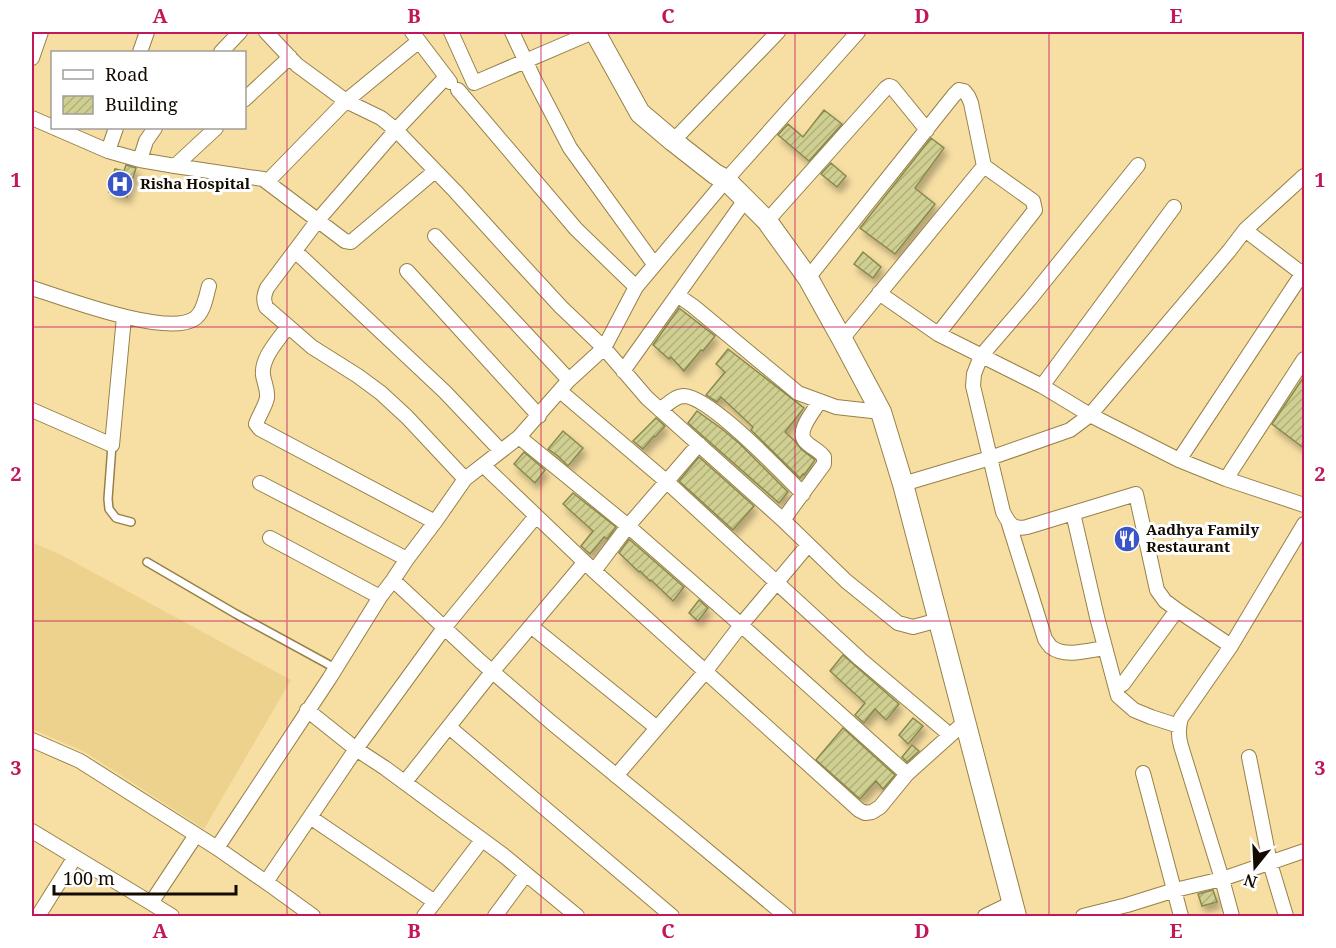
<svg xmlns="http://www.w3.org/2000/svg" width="1336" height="948" font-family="'Noto Serif',serif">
  <defs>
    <pattern id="building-hatch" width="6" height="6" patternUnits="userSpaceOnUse" patternTransform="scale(1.5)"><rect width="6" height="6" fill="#cecf91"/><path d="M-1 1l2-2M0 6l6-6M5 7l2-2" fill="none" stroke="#b0b07b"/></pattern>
    <filter id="shadow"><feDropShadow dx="3.5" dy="6" stdDeviation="3" flood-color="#0004"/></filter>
  </defs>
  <rect width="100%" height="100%" fill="#f7dfa3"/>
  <!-- built -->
  <path fill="#edd28e" d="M32,542L63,556L291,680L204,829L85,752L32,729Z"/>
  <!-- building -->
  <path fill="url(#building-hatch)" stroke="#88894d" stroke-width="1.5" filter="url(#shadow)" d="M824,110L842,124L809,161L778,135L788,124L803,137Z
    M931,138L944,148L915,188L935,204L895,254L860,228Z
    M831,163L846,176L837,187L821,174Z
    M126,165L136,168L127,197L109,192L115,169L124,171Z
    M863,252L881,267L873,278L854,264Z
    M679,308L715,336L703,351L701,350L684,371L671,357L669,359L653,345Z
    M728,349L804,408L785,432L795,441L801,449L815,460L804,475L803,474L800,478L751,430L753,427L721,397L717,402L706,395L725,372L716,364Z
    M1305,375V449L1272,424Z
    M697,411L722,429L740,444L788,492L779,503L688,423Z
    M656,418L665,426L655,437L654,436L643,449L633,441Z
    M563,431L583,448L568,466L558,456L548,449Z
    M524,452L545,470L535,483L514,464Z
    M699,457L754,506L733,530L679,481Z
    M573,493L616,527L607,539L604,537L590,554L581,546L593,531L563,504Z
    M629,539L684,587L673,601L651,580L650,581L640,571L639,572L619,553Z
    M699,600L708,608L698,621L689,613Z
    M843,655L899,704L886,720L875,709L864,723L855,715L865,703L830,671Z
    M913,718L923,726L908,744L899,735Z
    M843,728L895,775L883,789L876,781L860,799L816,760Z
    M912,745L919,751L907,762L902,757Z
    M1213,890L1217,902L1202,906L1198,894Z"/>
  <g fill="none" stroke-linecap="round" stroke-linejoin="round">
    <defs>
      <path id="service" d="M112,445L108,499L109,509L116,518L131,522
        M147,562L236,614L335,668"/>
      <path id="minor" d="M266,32L297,65L346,101L381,118L396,130L455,191L514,256L561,307L604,348L647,398L783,520L846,581L898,623L913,627L939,620
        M412,32L450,82
        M451,32L474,83L593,32
        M512,32L533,77L570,148L654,264
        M140,52L147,32
        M221,52L240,32
        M32,58L41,32
        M446,77L396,130L318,220L267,288C264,295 263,299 266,307L312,347L358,376L381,393L407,417L465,479
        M458,90L576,229L636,287L726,180L858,32
        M244,100L290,57
        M32,118L108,151
        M116,128L108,151L140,160L175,166L216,128
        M673,141L778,32
        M140,160L146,141L155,128
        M1138,165L1030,299L981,356L974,374L973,386L1003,512C1009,524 1013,530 1027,527L1136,494L1157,590L1165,601L1177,610L1231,646
        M175,166L263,179L345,241L351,242L435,171
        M268,181L346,101L419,41
        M767,221L886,88L889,86L892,87L927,130
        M1245,230L1304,176
        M435,236L569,380
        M295,251L445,392L501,451
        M407,271L539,416
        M808,278L954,95L959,90L964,91L968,96L971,103L984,166L1033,201L1035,210L938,334
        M32,288C64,298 166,337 194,319C204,313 206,296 209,286
        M879,293L938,334L1042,386L1090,415L1179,460L1226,479L1304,505
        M677,295L693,306L798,393L836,407L881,412
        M288,326C279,340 261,357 263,375C264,383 268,389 267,398C265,407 259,415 256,424L260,429L435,522
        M842,339L984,166
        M623,371L745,200
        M1042,386L1174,207
        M560,391L666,481L860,659L950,735
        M32,410L112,445L124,317
        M660,410C668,404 675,396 684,396C711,397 782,473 803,494
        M519,437L628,526L741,625L907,774
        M1179,460L1304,271
        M483,465L594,571L859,810L865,813L872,812L880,807L907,774L966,721
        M1226,479L1304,359
        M260,483L407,559
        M903,484L990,458L1070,430L1090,415L1229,251L1245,230L1304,275
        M1073,513L1097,617L1118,696L1134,710L1151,717L1179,726
        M783,520L824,464V457C819,450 810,447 805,441C796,431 814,411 820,401
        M1009,524L1045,639C1047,642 1049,645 1051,647C1065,658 1090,650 1105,648
        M270,538L380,597
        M594,571L628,526L699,444
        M393,580L480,661L552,723L674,823L786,916
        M531,626L657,728
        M1123,684L1177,610
        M307,710L356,749L385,768L503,855L577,916
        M449,727L672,916
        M32,740L80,761L217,848L273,887L313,916
        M1249,757L1270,863L1286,916
        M1143,773L1181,916
        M616,776L705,672L741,625L808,545
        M405,782L492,672L584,563
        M310,817L435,902
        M32,831L151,903L196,835
        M217,848L329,679L380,597L393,580L407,559L435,522L465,479L519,437L569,380L604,348L636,287
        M266,882L356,749L444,628L536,516
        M151,903L172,916
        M38,916L75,857
        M424,916L482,840
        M495,916L526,874
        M985,916L1012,903
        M1083,916L1127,905L1175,890L1222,879L1304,851
        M1232,916L1222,879L1181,746C1178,736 1178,728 1181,718L1231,646L1304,524"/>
      <path id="secondary" d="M595,32L640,113L673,141L715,174L726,180L767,221L808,278L842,339L881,412L903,484L1016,916"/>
    </defs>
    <!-- service casing -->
    <use href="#service" stroke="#978147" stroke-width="10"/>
    <!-- minor casing -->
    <use href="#minor" stroke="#978147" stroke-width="16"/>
    <!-- secondary casing -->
    <use href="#secondary" stroke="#978147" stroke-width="22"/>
    <!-- service -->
    <use href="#service" stroke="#fff" stroke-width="7"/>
    <!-- minor -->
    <use href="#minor" stroke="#fff" stroke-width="14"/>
    <!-- secondary -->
    <use href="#secondary" stroke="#fff" stroke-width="20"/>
  </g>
  <!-- grid -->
  <path fill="none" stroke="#c2185b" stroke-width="1.5" stroke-opacity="0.55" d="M287,32V916M541,32V916M795,32V916M1049,32V916M32,327H1304M32,621H1304"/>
  <!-- icons -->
  <defs>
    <symbol id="hospital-disc" viewBox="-11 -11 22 22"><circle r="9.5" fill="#3b55c7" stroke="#fff"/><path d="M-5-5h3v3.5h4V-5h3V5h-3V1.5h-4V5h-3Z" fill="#fff"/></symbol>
    <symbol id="restaurant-disc" viewBox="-11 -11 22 22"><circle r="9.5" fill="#3b55c7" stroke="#fff"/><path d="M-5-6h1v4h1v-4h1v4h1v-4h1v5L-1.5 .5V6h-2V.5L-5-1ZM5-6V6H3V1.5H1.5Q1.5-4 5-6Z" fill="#fff"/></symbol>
  </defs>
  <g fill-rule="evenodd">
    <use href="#hospital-disc" x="105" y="169" width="30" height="30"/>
    <use href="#restaurant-disc" x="1112" y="524" width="30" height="30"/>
  </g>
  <g text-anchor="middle" stroke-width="6" stroke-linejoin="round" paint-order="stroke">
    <!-- poi labels -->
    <g font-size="15" font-weight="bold" fill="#130b00" stroke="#fff" text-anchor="start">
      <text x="140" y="189">Risha Hospital</text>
      <text x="1146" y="535">Aadhya Family<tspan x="1146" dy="17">Restaurant</tspan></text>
    </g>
  </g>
  <!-- border -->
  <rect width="1336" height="948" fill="none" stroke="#ffffff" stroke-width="66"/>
  <!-- legend -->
  <rect x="51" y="51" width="195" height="78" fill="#ffffff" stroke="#a19d99" stroke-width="1.5"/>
  <rect x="63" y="70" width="30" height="9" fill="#ffffff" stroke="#a19d99" stroke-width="1.5"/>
  <text x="105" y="81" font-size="18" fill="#130b00">Road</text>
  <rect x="63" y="96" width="30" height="18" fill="url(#building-hatch)" stroke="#a19d99" stroke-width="1.5"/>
  <text x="105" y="111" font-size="18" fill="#130b00">Building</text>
  <!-- north arrow -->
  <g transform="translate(1255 867) rotate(198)" stroke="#ffffff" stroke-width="4.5" paint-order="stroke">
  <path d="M0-4.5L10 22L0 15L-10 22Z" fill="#130b00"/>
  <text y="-9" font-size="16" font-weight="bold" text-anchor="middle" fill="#130b00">N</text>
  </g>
  <!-- scale -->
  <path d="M54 885v9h182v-9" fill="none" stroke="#130b00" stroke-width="3"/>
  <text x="63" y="885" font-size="18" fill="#130b00" stroke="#ffffff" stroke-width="4.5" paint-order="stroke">100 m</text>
  <rect x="33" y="33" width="1270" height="882" fill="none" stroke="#c2185b" stroke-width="2"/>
  <g font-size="20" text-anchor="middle" font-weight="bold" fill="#c2185b">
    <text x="160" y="23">A</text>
    <text x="414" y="23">B</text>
    <text x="668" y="23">C</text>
    <text x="922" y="23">D</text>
    <text x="1176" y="23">E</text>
    <text x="16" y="187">1</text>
    <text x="1320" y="187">1</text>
    <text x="16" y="481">2</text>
    <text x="1320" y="481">2</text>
    <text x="16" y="775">3</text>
    <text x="1320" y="775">3</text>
    <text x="160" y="938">A</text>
    <text x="414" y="938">B</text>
    <text x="668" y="938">C</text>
    <text x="922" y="938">D</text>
    <text x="1176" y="938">E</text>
  </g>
</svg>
